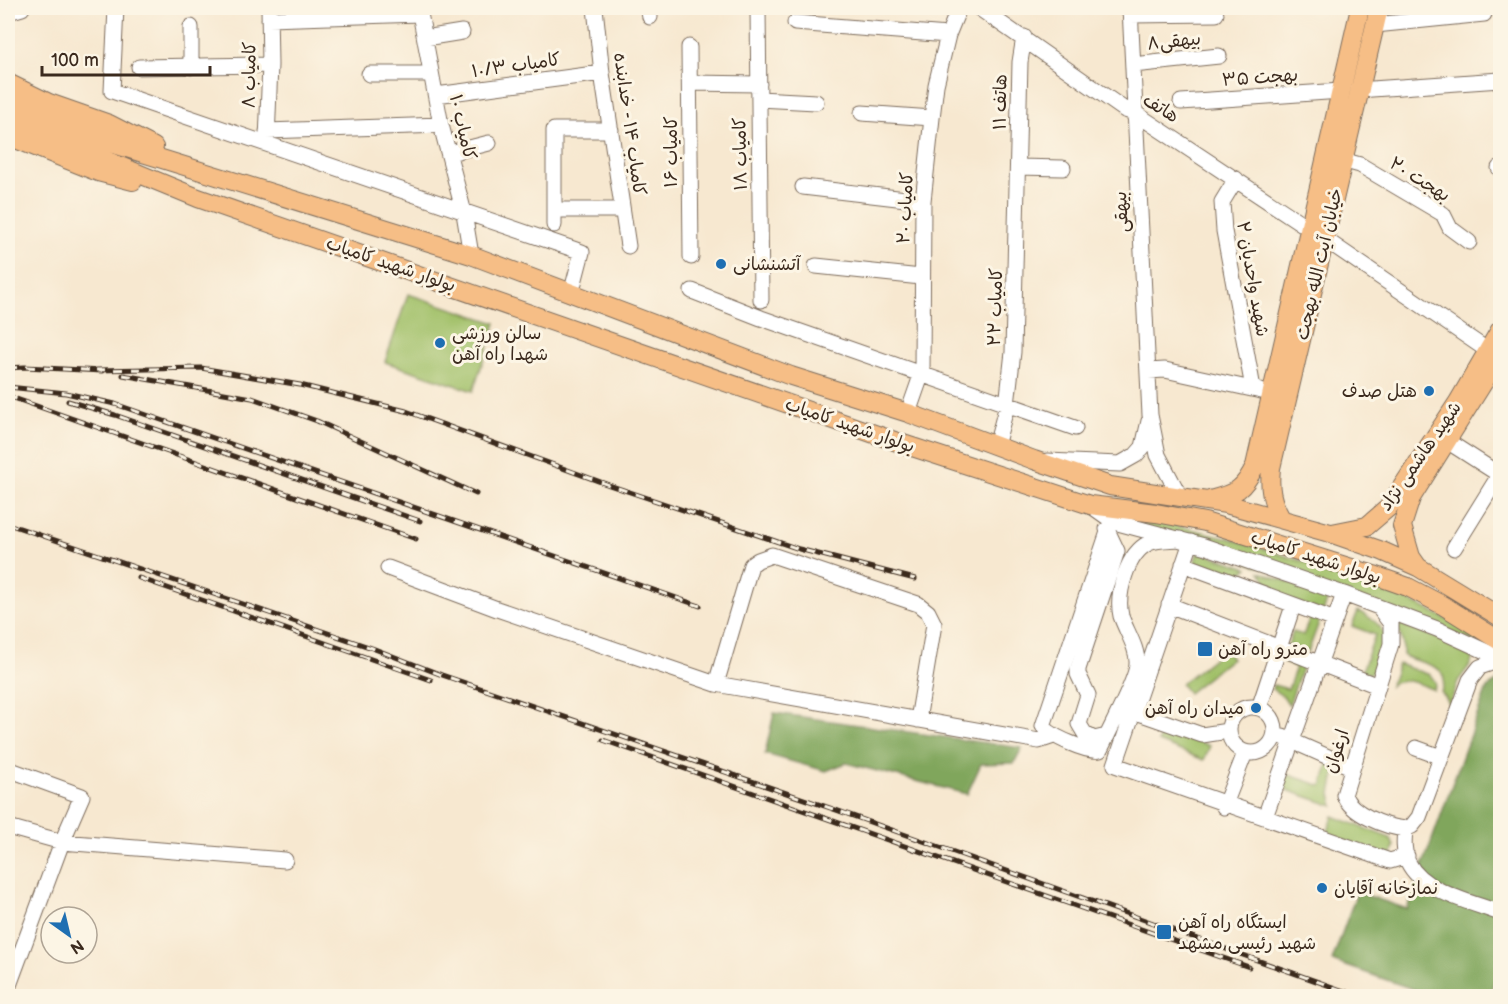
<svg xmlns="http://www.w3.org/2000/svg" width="1508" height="1004" font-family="'Balsamiq Sans','Playpen Sans Arabic',sans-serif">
  <rect width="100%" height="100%" fill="#fcf5e5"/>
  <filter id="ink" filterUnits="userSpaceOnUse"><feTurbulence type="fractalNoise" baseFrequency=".0167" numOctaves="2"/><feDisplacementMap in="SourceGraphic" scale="12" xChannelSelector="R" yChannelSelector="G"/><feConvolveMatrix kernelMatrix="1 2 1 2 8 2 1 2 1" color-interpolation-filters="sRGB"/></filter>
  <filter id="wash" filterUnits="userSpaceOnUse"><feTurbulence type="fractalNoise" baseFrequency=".008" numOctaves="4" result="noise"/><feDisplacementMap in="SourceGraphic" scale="24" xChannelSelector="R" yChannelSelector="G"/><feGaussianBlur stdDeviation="1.35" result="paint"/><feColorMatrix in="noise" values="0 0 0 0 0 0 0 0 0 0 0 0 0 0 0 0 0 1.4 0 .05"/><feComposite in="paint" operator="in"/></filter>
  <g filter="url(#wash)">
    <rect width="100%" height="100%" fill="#f7e8d0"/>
    <!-- green -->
    <path fill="#a0c068" stroke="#6e7543" stroke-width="1.5" d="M408,294L496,323L473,391L385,362Z
      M1121,519L1165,523L1229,538L1349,576L1404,598L1459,625L1500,650Z
      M1198,551L1248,568L1234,579L1194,564Z
      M1260,572L1329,596L1323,612L1255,587L1266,580Z
      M1358,611C1365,615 1374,619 1379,626C1390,640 1383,666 1369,674L1362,671L1375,635L1352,626Z
      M1312,614L1321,617L1308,652L1288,645L1293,632L1303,635Z
      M1401,624L1471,651L1474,655L1470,665L1458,681L1449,707L1447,699L1441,692C1454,662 1421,666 1403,655V644L1398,628Z
      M1225,649L1232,658L1188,693L1181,684Z
      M1285,654L1304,662L1289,705L1284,697L1272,689L1273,685L1288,689L1296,667L1282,661Z
      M1398,664L1430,675L1436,683L1434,690C1419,684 1405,675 1390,686Z
      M1163,727L1210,746L1204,760L1158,742Z
      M1329,762L1336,768L1331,794L1334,806L1281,788L1286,774L1322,786Z
      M1333,816L1390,838L1394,846L1391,858L1327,834Z"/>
    <!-- forest -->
    <path fill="#80a65c" stroke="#5e683d" stroke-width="1.5" d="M1500,680V966L1489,996H1433L1332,961L1357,892L1407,909L1487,688Z
      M774,713L1022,748L1014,763L981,764L967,794L846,763L826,771L765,754Z"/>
  </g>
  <g filter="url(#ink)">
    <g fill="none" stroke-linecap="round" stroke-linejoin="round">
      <defs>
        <path id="minor" d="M116,8L112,91L582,252L571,294
          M419,8L441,125L464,213L471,255
          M595,8L602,73L628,246
          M648,8L650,17
          M758,8L761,300
          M979,8L1125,110L1135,113L1310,229L1487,350
          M1130,8L1150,415L1158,455L1179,495
          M8,12L22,8
          M1130,15L1216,14
          M269,19L420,14
          M795,23L948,35
          M1375,25L1484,14
          M191,27V67
          M425,38L462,32
          M689,47L691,257
          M1133,65L1219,56
          M139,67L270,65
          M369,74H431
          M690,83L759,84
          M1358,90L1500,80
          M436,95L602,73
          M759,99L816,102
          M1181,102L1341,91
          M862,113L932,118
          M267,131L441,125
          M267,140L270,65L269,8
          M450,153L489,143
          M1342,160L1360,165L1443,214L1450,228L1469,242
          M1018,167L1063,168
          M1499,168H1500
          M1236,179L1222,202L1224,231L1253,388
          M803,187L923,201
          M554,210H622
          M554,225V130H611
          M816,266L921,277
          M692,291L761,318L1075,428
          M1148,371L1165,370L1261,391
          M908,413L922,373L923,201L932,118L936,85L948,35L959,8
          M1447,441L1500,475
          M996,446L1007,405L1013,352L1020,62L1024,37
          M1047,461L1120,464L1136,455L1143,447L1149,421
          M1090,505L1114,522L1204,546L1344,594L1437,629L1500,658
          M1107,529L1108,532L1043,726C1050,736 1088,753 1100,750L1107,736
          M1108,532L1117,551L1078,669V674L1088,695L1079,724L1085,734L1094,739L1107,736C1114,721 1137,678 1137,664C1138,648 1126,631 1121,616C1116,594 1127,553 1149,543C1157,539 1171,540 1180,539
          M1191,542L1115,765L1390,861L1407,856
          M1454,548L1500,474
          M1183,564L1335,620
          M388,568L497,609L716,684L1039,741L1054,736
          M1169,605L1378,686
          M1379,608L1391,624V644L1344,795C1351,814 1386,827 1405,829
          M716,684L751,565L758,560L772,555L918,604L928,612L934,624L918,720
          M1229 730a23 23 0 1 1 46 0a23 23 0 1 1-46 0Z
          M1259,708L1293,606
          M1133,711L1202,735L1228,731
          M1283,737L1351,767
          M1416,748L1441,757
          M8,769L82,796L62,842L285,860
          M1224,807L1245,753
          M1265,817L1344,594
          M8,827L62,842L8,988
          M1405,829L1412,826L1419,817L1470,680L1480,667L1500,660
          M1405,829C1404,840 1403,851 1408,862C1422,892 1472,902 1500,913"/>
        <path id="major" d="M8,83L49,103L109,124L154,147
          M8,102L104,141L471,255L791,376L908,413L1034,460L1110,486L1226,504L1330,533L1382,551L1418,567L1500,617
          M8,120L198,198L903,444L1090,505L1156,513L1205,522L1374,575L1408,587L1444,606L1500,641
          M8,136L98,172L133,181
          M1210,500C1237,493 1243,490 1255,466L1360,8
          M1281,518C1271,501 1269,488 1271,468L1379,8
          M1332,533L1367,526L1388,508L1458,402L1500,330
          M1418,567L1411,557L1402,526L1411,498L1500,356"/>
      </defs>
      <!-- minor casing -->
      <use href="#minor" stroke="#7d6c5c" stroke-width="17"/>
      <!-- major casing -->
      <use href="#major" stroke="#7d6c5c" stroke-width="20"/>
      <!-- minor -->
      <use href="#minor" stroke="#fff" stroke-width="15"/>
      <!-- major -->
      <use href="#major" stroke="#f6be86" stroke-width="18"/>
      <defs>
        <path id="rail" d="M8,368L25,367L102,371
          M96,370L201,368L300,385L406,411L609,485L799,549L915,579
          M123,375L252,398L317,421L476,494
          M8,387L66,393L115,404L700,606
          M8,396L416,539
          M68,401L115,415L420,521
          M8,524L372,648L442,675L836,810L1358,996
          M139,578L431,680
          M603,740L1249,967"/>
      </defs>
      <!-- rail casing -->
      <use href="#rail" stroke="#3b2a1e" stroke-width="5"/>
      <!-- rail -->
      <use href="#rail" stroke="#fcf5e5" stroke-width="3" stroke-dasharray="9" stroke-linecap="butt"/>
    </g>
  </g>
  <!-- markers -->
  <g fill="#1f6fb2" stroke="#fcf5e5" stroke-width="2">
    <circle cx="721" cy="264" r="6"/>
    <circle cx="440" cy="343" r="6"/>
    <circle cx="1429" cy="391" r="6"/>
    <rect x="1197" y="641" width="16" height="16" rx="3"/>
    <circle cx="1256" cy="708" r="6"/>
    <circle cx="1322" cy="888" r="6"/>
    <rect x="1156" y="924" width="16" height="16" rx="3"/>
  </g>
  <g text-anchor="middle" stroke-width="6" stroke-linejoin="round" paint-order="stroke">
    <!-- street labels -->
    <g font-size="18" fill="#3b2a1e" stroke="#fcf5e5">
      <text transform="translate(1174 41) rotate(-6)" y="6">بیهقی۸</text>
      <text transform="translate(516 65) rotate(-8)" y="6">کامیاب ۱۰/۳</text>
      <text transform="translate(249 75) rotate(-89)" y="6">کامیاب ۸</text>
      <text transform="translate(1260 77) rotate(-4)" y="6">بهجت ۳۵</text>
      <text transform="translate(1000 102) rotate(-89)" y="6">هاتف ۱۱</text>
      <text transform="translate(1161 108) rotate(31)" y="6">هاتف</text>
      <text transform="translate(630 124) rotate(82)" y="6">کامیاب ۱۴ - خدابنده</text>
      <text transform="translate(463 127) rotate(77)" y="6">کامیاب ۱۰</text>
      <text transform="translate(671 152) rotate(-90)" y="6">کامیاب ۱۶</text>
      <text transform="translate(740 154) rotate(-91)" y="6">کامیاب ۱۸</text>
      <text transform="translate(1420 179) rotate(32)" y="6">بهجت ۲۰</text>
      <text transform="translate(905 208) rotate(-87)" y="6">کامیاب ۲۰</text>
      <text transform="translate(1121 212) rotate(-93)" y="6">بیهقی</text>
      <text transform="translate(391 264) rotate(19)" y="6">بولوار شهید کامیاب</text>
      <text transform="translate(1319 264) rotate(-77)" y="6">خیابان آیت الله بهجت</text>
      <text transform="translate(1253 279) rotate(80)" y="6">شهید واحدیان ۲</text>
      <text transform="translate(995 307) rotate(-88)" y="6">کامیاب ۲۲</text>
      <text transform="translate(850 425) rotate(19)" y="6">بولوار شهید کامیاب</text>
      <text transform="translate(1420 456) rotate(-55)" y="6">شهید هاشمی نژاد</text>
      <text transform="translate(1316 557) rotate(18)" y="6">بولوار شهید کامیاب</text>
      <text transform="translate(1336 751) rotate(-72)" y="6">ارغوان</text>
    </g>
    <!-- poi labels -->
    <g font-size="18" fill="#3b2a1e" stroke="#fcf5e5" text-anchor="start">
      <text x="733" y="270">آتشنشانی</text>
      <text x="452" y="339">سالن ورزشی<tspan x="452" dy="21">شهدا راه آهن</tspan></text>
      <text x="1417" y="397" text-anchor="end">هتل صدف</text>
      <text x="1218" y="655">مترو راه آهن</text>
      <text x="1244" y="714" text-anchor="end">میدان راه آهن</text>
      <text x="1334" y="894">نمازخانه آقایان</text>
      <text x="1178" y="928">ایستگاه راه آهن<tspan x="1178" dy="21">شهید رئیسی مشهد</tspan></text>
    </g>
  </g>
  <!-- margin -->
  <rect width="1508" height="1004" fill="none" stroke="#fcf5e5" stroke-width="30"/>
  <!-- north arrow -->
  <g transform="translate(69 935) rotate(146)"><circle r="28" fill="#fcf5e5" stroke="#afa495" stroke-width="1.5"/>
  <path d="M0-4.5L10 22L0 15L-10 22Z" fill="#1f6fb2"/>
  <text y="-9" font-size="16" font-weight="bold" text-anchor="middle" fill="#3b2a1e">N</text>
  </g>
  <!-- scale -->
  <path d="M42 66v9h168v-9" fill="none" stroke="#3b2a1e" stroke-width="3"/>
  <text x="51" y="66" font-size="18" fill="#3b2a1e" stroke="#fcf5e5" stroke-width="4.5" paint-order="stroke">100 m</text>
</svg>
